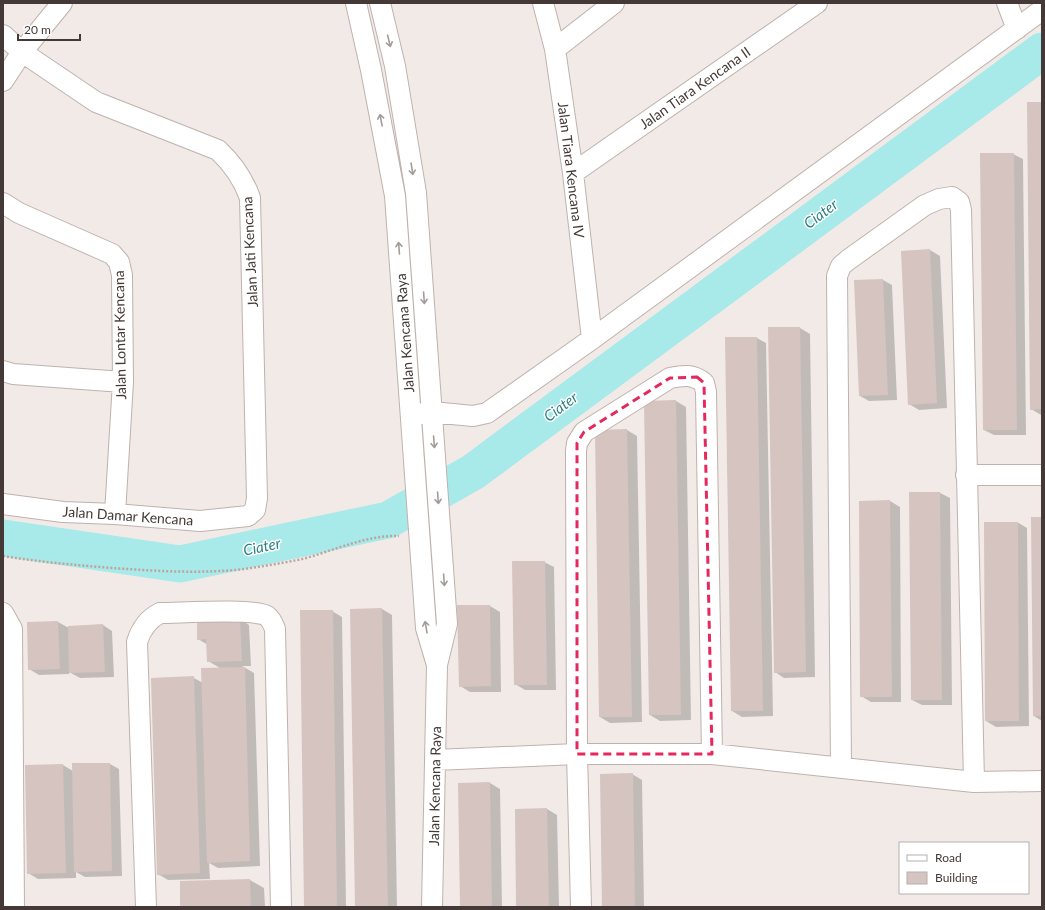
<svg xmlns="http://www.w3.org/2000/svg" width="1045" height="910" font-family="Lato,sans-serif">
  <rect width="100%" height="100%" fill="#f2eae7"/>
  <!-- shadow -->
  <path fill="#0003" d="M1042,103V415H1041L1031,409Z
    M1013,154L1023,159L1026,435H994L984,430Z
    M930,250L940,256L947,408L919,410L909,404Z
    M883,280L892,285L897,400L869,401L860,396Z
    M800,328L810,334L815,677L784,678L775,672Z
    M757,338L766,343L773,716L742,717L732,711Z
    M676,401L686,407L691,720L660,721L650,715Z
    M627,430L637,436L642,722L610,723L600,717Z
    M910,493H940L950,498L952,705H922L912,700Z
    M890,501L900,507L901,702H871L861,696Z
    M1042,518V721L1034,716Z
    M1017,522L1027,528L1029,726L996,727L986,721Z
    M544,562L554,567L556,690H525L515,684Z
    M490,606L500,612L501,692H470L460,686Z
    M382,609L392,615L397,907H356Z
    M332,611L342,617L346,907H305Z
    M240,619L249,625L251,666H242L254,673L260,866L218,868L209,863L210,879L168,880L158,874L194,678L203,683L220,668L208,661V645L198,639Z
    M58,622L69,628L103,625L112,631L114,677L80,678L69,672V674L39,675L29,669L28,623Z
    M110,764L119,769L122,876L85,877L76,872V878L38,879L28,873L26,766L63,765L73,771Z
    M632,774L642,780L644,907H603Z
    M490,783L500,789L502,907H461L459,784Z
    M547,809L557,815L559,907H517Z
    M250,880L264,888L265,907H181Z"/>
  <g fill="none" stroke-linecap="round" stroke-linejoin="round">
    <!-- river -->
    <path stroke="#a8e9e9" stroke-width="37" d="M3,538L180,564L388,520L473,472L1042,51"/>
  </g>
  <!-- building -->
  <path fill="#d5c4c0" d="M1027,102H1042V409L1030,410Z
    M980,153H1014L1017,430H983Z
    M930,249L937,403L908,405L901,251Z
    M883,279L888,395L859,396L854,280Z
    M768,327H800L806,672L774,673Z
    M725,337H757L763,711H731Z
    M676,400L681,715H649L644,401Z
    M627,429L632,717H599L595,430Z
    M909,492H940L942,700H911Z
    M890,500L892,697H860L859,501Z
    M1031,517H1042V716H1033Z
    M984,522H1018L1019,721H985Z
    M512,561H545L547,685H514Z
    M457,605H490L491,686L459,687Z
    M382,608L388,907H355L350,609Z
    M300,610H333L337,907H304Z
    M240,618L242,661L207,662L206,639L197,640V620Z
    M58,621L60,669L28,670L27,622Z
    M103,624L105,672L69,673L68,626Z
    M245,667L250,861L207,863L201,668Z
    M194,676L200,873L157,875L151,678Z
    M72,763H110L112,871L74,872Z
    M63,764L66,873L27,874L25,765Z
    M633,773L635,907H602L600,774Z
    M490,782L492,907H460L458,783Z
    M547,808L549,907H516L515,809Z
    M250,879L251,907H180V881Z"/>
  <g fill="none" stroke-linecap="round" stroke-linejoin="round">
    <defs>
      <path id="minor" d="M356,3L371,70L395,196L426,628L437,665
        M380,3L395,66L416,193L447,624L437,665L432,907
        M543,3L555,49L573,173L592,339
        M1007,3L1017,29
        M3,35L22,52L96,102L218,150C233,164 243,178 250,198L257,498L255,510L248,516L200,521L115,514L63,512L3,504
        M555,49L614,3
        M3,81L22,52L62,3
        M573,173L817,3
        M3,203L19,213L112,254L119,262L122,275L123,382L115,514
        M3,371L13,374L123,382
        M411,415L432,412L473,416L487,413L592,339L1042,10
        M966,475H1042
        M3,613L12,629L14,907
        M435,760L577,754H712L974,782L1042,781
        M841,768L837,276L841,266L848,260L925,205L939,199L952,197L959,202L961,210L974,782
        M146,907L137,642C141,629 148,619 160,613C181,613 253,608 267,616C272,620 273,624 275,629L281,907
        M581,907L577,754L576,451L577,443L584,432L670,378C684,375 693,374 704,383L706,392L712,754"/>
    </defs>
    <!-- minor casing -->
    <use href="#minor" stroke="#bfb2ad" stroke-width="22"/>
    <!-- path -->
    <path stroke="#bda49d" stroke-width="2.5" stroke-dasharray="2 2" stroke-linecap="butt" d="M3,556C39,562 75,565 112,568C156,571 201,574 245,569C264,566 283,563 302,559C334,551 365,535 399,536"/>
    <!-- minor -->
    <use href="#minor" stroke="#fff" stroke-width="20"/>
  </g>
  <!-- one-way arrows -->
  <defs><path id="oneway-shaft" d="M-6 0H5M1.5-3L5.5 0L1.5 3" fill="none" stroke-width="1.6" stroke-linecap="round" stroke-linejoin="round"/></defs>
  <g stroke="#a29c9a">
    <use href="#oneway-shaft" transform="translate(389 41) rotate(76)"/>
    <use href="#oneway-shaft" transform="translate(381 120) rotate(-101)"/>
    <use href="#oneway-shaft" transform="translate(412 169) rotate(81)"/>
    <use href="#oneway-shaft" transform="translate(399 248) rotate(-94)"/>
    <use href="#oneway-shaft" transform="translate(424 298) rotate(86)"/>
    <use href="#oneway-shaft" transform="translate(434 442) rotate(86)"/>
    <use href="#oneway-shaft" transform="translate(438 498) rotate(86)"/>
    <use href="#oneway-shaft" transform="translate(444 580) rotate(86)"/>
    <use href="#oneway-shaft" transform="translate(426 627) rotate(-100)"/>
  </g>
  <!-- marked area -->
  <path fill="none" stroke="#e6295c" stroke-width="3" stroke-dasharray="8 5" stroke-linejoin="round" d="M697,377L704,383L712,754H577V443L584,432L670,378Z"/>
  <g text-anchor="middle" stroke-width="3" stroke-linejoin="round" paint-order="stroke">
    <!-- street labels -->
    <g font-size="14" fill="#443936" stroke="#fff">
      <text transform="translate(695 88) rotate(-35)" y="5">Jalan Tiara Kencana II</text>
      <text transform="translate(571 170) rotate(83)" y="5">Jalan Tiara Kencana IV</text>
      <text transform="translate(250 252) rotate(-93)" y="5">Jalan Jati Kencana</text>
      <text transform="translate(405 333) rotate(-94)" y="5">Jalan Kencana Raya</text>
      <text transform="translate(120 335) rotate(-91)" y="5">Jalan Lontar Kencana</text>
      <text transform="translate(128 516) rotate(4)" y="5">Jalan Damar Kencana</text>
      <text transform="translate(435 786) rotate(-89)" y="5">Jalan Kencana Raya</text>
    </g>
    <!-- water labels -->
    <g font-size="15" font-style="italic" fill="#308081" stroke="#fff">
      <text transform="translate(821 214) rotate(-37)" y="5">Ciater</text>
      <text transform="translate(561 407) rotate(-37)" y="5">Ciater</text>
      <text transform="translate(262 547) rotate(-12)" y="5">Ciater</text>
    </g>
  </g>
  <!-- border -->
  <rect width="1045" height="910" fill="none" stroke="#443936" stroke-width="8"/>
  <!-- legend -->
  <rect x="899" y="842" width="130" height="52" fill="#ffffff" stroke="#b4b0af"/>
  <rect x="907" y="855" width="20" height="6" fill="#ffffff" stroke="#b4b0af"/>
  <text x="935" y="862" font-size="12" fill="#443936">Road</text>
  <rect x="907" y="872" width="20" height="12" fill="#d5c4c0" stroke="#b4b0af"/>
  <text x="935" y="882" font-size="12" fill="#443936">Building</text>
  <!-- scale -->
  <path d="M18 34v6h62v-6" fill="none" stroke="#443936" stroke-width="2"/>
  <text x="24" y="34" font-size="12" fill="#443936" stroke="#ffffff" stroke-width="3" paint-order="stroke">20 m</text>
</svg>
